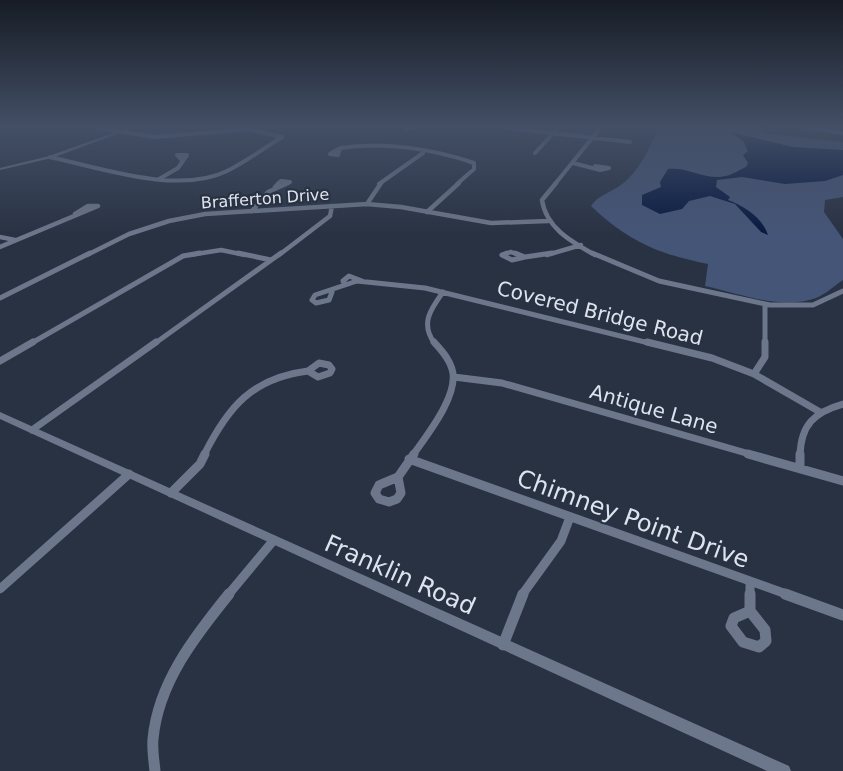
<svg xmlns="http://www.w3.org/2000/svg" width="843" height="771" font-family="'DejaVu Sans',sans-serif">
  <rect width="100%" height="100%" fill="#293243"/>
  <!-- green -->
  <path fill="#455577" d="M659,127H762L763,133L843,142V197L825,200L824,212L843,239V280C834,286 826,294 816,298C782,311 738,293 705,286L708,264C658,254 628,241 591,206C599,194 611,193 622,184C640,171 650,146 659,127Z"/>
  <!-- water -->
  <path fill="#081942" d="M730,132L793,147L843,150V175L825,181L785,184L742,177L717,180L716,187L730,197L728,200C744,206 762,217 768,235L761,232L735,204L710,196L689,201L682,209L660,214L642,205V195L661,187L660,182L668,169C694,166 710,187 738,171C744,167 746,169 748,163L743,155L748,151L743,141Z"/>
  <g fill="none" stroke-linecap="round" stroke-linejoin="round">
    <!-- minor-far5 -->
    <path stroke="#6d778b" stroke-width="4" d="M409,127L407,129L419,127
      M500,127L630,142L616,140
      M802,127L843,133
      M340,148L338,155L330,154Z
      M340,148C382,141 434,149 474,163V169L457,184
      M535,153L559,127
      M50,157C101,168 178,195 227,171C246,162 264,148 282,137L248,129L155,137L92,127
      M573,163L600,170L609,168L595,166
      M159,179L178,168L187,155H177L182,160
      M278,184L281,181L290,182L285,184
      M379,184L423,153
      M555,184L601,127"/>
    <!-- minor-far4 -->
    <path stroke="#6d778b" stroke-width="4.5" d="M556,183L542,200C546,228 572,242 595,255
      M275,187L279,183
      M367,204L381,183
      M252,211L268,192L288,183
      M427,212L459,183
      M0,237L15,240
      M0,247L98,206H88L75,214
      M87,255L129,234L169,221L205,214L367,204L401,207L491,223L548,221
      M190,255L221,250L245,255
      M279,255L330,216L332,206
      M502,255L511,252L519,255
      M547,255L581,245"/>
    <!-- minor-far3 -->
    <path stroke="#6d778b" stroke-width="5" d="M238,253L271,260
      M507,253L502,255L512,260L525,257
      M515,253L525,257
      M592,253L659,281L770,305H813L843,291
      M525,257L552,253
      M345,284L343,281L349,276L362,281
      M332,292L329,300L316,303L312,300L315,295L357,281L425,288L653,344
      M0,298L90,253
      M765,304V344
      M30,344L183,256L200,253
      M154,344L281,253
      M435,344C420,324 430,310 443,292"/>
    <!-- minor-far2 -->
    <path stroke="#6d778b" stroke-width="7" d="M647,342L712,358L754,374L820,412
      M0,361L33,342
      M319,363L329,365L332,369L330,373L318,377L308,371Z
      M754,374L765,357V342
      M454,377L502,383L753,455
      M32,430L156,342
      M204,455C228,407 252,378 308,371
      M413,455C427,435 460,394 452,369C449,358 441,350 434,342
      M800,455C801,425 814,412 843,404"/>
    <!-- minor-far1 -->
    <path stroke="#6d778b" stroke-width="9" d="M748,454L843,481
      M800,454V468
      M409,459L789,595
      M398,477L414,454
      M398,477L401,493L397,499L389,502L379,499L375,493L379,485Z
      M171,493L200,464L205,454
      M750,581V595
      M0,589L129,474
      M228,595L273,541
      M522,595L561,541L570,517"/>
    <!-- minor -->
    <path stroke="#6d778b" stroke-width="11" d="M750,594V611
      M785,594L843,615
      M750,611L765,630L766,641L759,647L743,642L731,626L734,618Z
      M503,645L523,594
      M155,771C154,761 152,749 153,739C158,683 195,636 229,594"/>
    <!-- tertiary -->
    <path fill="#6d778b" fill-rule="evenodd" d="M130,127H136L52,158L0,170V168L49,156Z
      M0,412L789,766L791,771H767L0,419Z"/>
  </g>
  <!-- sky -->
  <linearGradient id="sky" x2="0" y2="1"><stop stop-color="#171c25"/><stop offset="0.54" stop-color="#434f66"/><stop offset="1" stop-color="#434f66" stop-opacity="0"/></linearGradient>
  <rect width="843" height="235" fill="url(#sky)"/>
  <g text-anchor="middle" stroke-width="4.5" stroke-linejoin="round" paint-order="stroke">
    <!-- far-street labels -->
    <g font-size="16" fill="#dee4ef" stroke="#293243">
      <text transform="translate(265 198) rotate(-4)" y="6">Brafferton Drive</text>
    </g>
    <!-- street labels -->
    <g font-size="20" fill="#dee4ef" stroke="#293243">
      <text transform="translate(600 313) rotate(14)" y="7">Covered Bridge Road</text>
      <text transform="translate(654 409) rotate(16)" y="7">Antique Lane</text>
    </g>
    <!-- near-street labels -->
    <g font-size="24" fill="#dee4ef" stroke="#293243">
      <text transform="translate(633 519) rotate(20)" y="8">Chimney Point Drive</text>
      <text transform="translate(400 575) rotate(24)" y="8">Franklin Road</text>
    </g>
  </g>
</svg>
